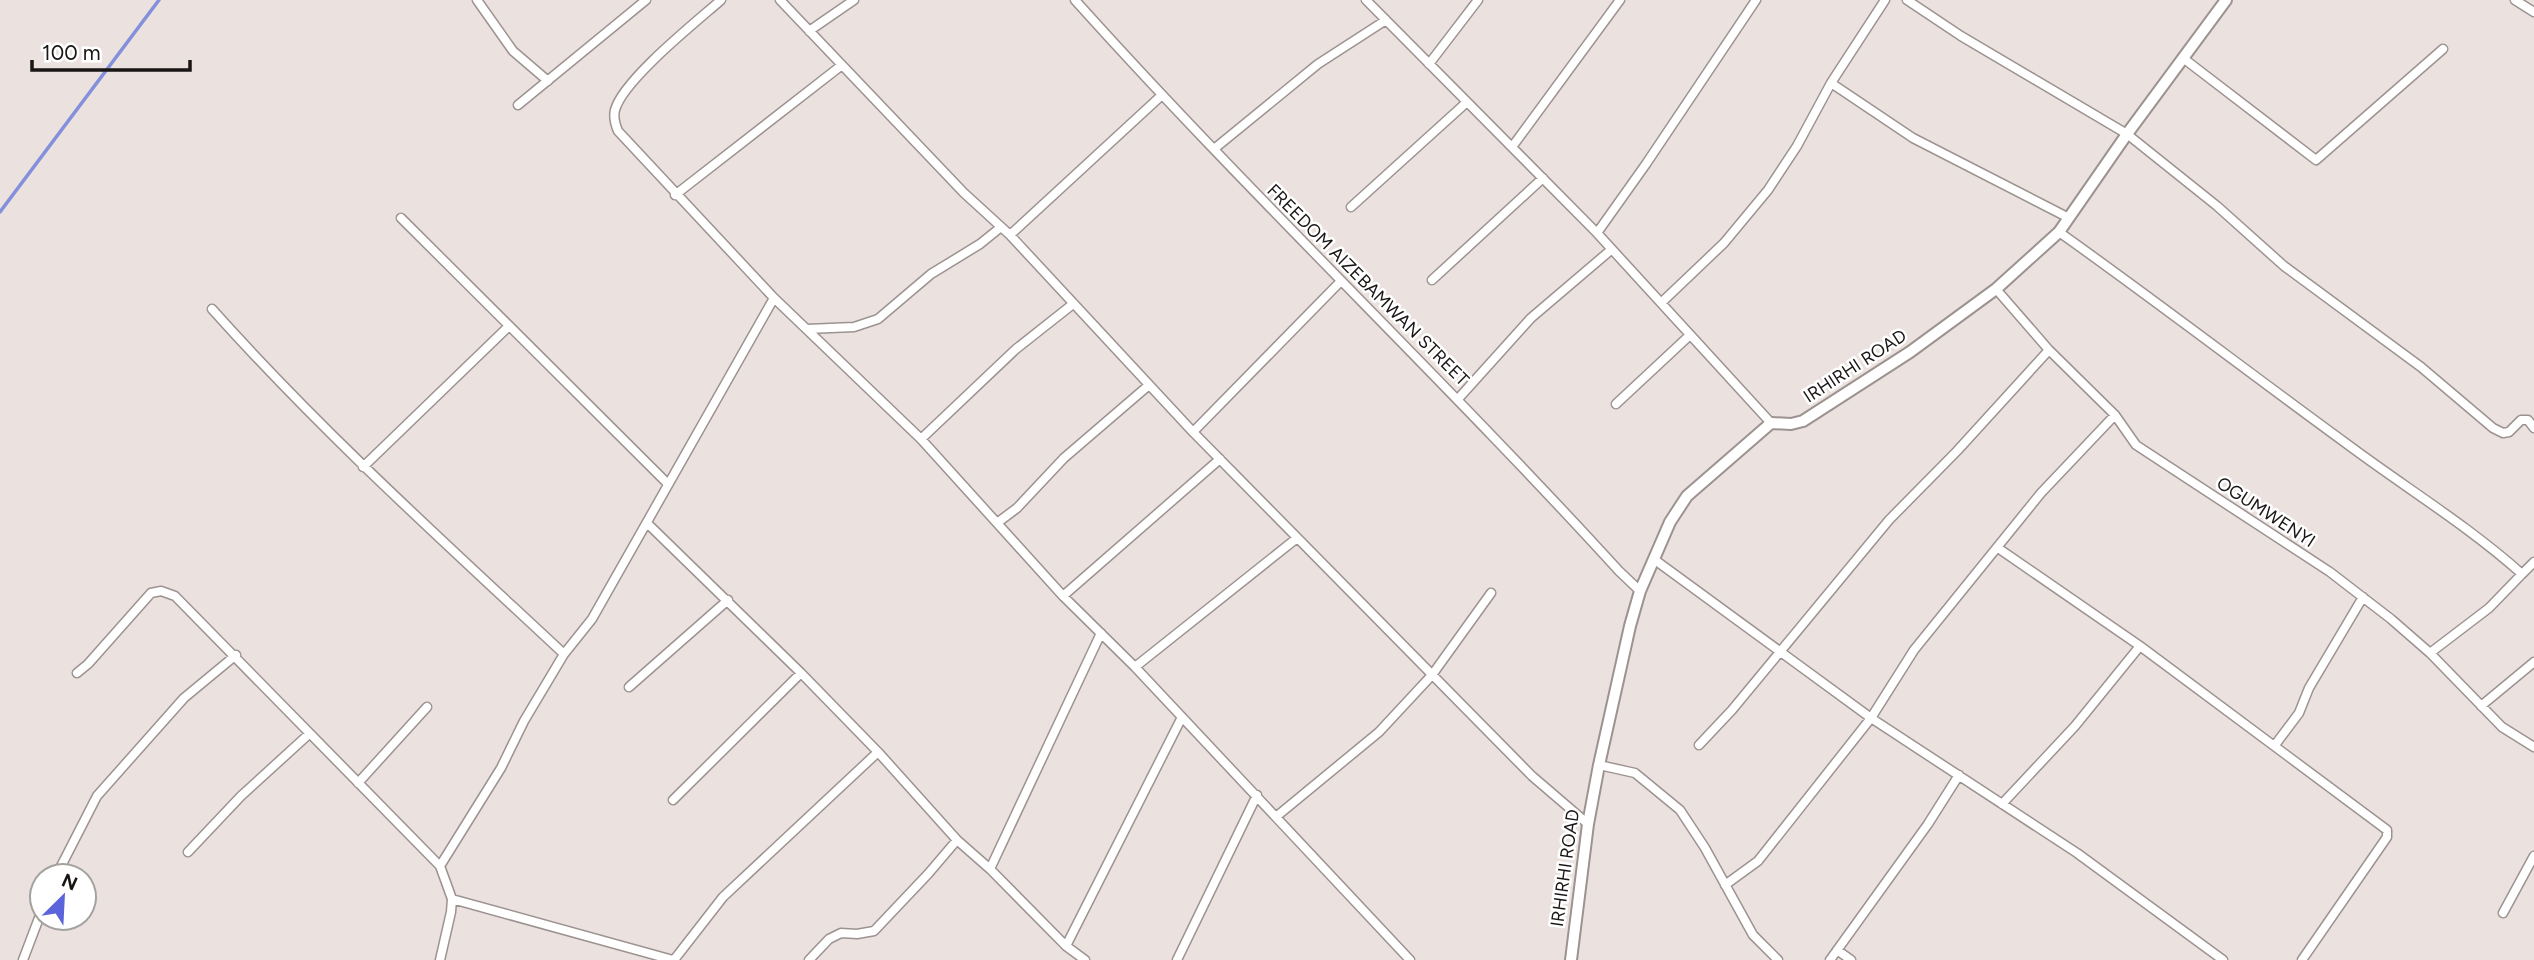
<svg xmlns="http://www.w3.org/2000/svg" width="2534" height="960" font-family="Figtree,sans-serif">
  <rect width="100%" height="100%" fill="#ebe1de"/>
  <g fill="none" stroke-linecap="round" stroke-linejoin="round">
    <!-- stream -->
    <path stroke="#8490db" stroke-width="3.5" d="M0,212L159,0"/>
    <defs>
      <path id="minor" d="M477,0L513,51L548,81
        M721,0C696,22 623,80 615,110C613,118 615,124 618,131L774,298L921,439L1063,596L1135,667L1410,960
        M780,0L964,193L1010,235L1193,432L1532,776L1588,824
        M1075,0C1251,196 1442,377 1619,571L1640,591
        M1366,0L1597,233L1771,423
        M1907,0L1961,36L2127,134L2217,206L2284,266L2421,367L2493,428L2503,433L2509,432L2521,420H2528L2534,428
        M2515,0L2534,12
        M809,31L854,0
        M2183,58L2316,160L2443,49
        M1429,64L1478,0
        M1831,83L1913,138L2069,218
        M518,105L646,0
        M1512,147L1620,0
        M1214,149L1318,64L1386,20
        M675,195L842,65
        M1351,207L1467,102
        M401,218L668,484
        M2059,232C2156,301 2251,374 2347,444C2406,488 2467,525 2522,574L2489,608L2430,653
        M1597,233L1646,164L1756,0
        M1010,235L1162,95
        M1432,280L1543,178
        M1996,289L2049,350L2115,415L2136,445L2330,572L2391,619L2430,653L2502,727L2534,747
        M1661,303L1724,243L1768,190L1797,146L1831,83L1885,0
        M212,309C322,432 444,542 564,654
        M807,329L854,327L878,319L931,274L980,244L1001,227
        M1458,399L1531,318L1612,249
        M1616,404L1690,335
        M1193,432L1341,281
        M921,439L1016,349L1073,304
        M363,467L508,327
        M997,523L1017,508L1064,458L1149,385
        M648,524L801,673L878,752L957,840L990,869L1066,946L1085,960
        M1998,548L2140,646L2387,830V837L2302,960
        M1655,560L1871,718L2077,853L2223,960
        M2522,574L2534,562
        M1063,596L1220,459
        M1135,667L1297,538
        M77,673L88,664L151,593L161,591L175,596L440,866
        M629,687L728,600
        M2481,706L2534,662
        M1699,745L1732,710L1889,520L1957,451L2049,350
        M2275,745L2299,713L2309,688L2363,597
        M1599,765L1635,773L1680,810L1705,848L1753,935L1778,960
        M358,783L427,707
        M673,800L801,673
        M2002,804L2075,726L2140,646
        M1277,816L1379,732L1432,675L1491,593
        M188,852L241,796L309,734
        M990,869L1101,633
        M56,876L97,796L184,698L236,655
        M1725,885L1758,861L1871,718L1914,650L2041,493L2115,415
        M452,899L673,960
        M2503,913L2534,856
        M1066,946L1182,717
        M1837,950L1851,960
        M23,960L42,910
        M440,960L451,912L452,899L440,866L501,768L524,721L564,654L592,619L774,298
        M674,960L723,897L878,752
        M809,960L829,939L841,933L857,934L874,931L928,874L957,840
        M1177,960L1257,795
        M1830,960L1928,824L1959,775"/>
      <path id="tertiary" d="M1571,960L1588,824L1599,765L1630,626L1640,591L1670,522L1687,496L1771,423L1791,424L1803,421L1910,352L1996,289L2059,232L2127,134L2226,0"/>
    </defs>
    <!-- minor casing -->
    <use href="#minor" stroke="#9c9390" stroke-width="11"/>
    <!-- tertiary casing -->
    <use href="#tertiary" stroke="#9c9390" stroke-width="14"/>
    <!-- minor -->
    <use href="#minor" stroke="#fff" stroke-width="8"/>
    <!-- tertiary -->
    <use href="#tertiary" stroke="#fff" stroke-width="10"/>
  </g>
  <g text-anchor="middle" stroke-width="5" stroke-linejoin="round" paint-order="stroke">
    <!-- street labels -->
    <g font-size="18" fill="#191615" stroke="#fff">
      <text transform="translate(1368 285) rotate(45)" y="6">FREEDOM AIZEBAMWAN STREET</text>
      <text transform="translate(1855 366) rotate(-33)" y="6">IRHIRHI ROAD</text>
      <text transform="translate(2266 512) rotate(33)" y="6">OGUMWENYI</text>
      <text transform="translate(1565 868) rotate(-82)" y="6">IRHIRHI ROAD</text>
    </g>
  </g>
  <!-- north arrow -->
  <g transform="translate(63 897) rotate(24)"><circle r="33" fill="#ffffff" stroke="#a3a2a1" stroke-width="2"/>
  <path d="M0-5L12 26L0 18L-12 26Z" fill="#5c64dc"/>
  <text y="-10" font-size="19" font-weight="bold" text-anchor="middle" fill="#191615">N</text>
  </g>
  <!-- scale -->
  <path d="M32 60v10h158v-10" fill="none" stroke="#191615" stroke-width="3.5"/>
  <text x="42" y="60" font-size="21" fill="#191615" stroke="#ffffff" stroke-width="5" paint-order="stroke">100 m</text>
</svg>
